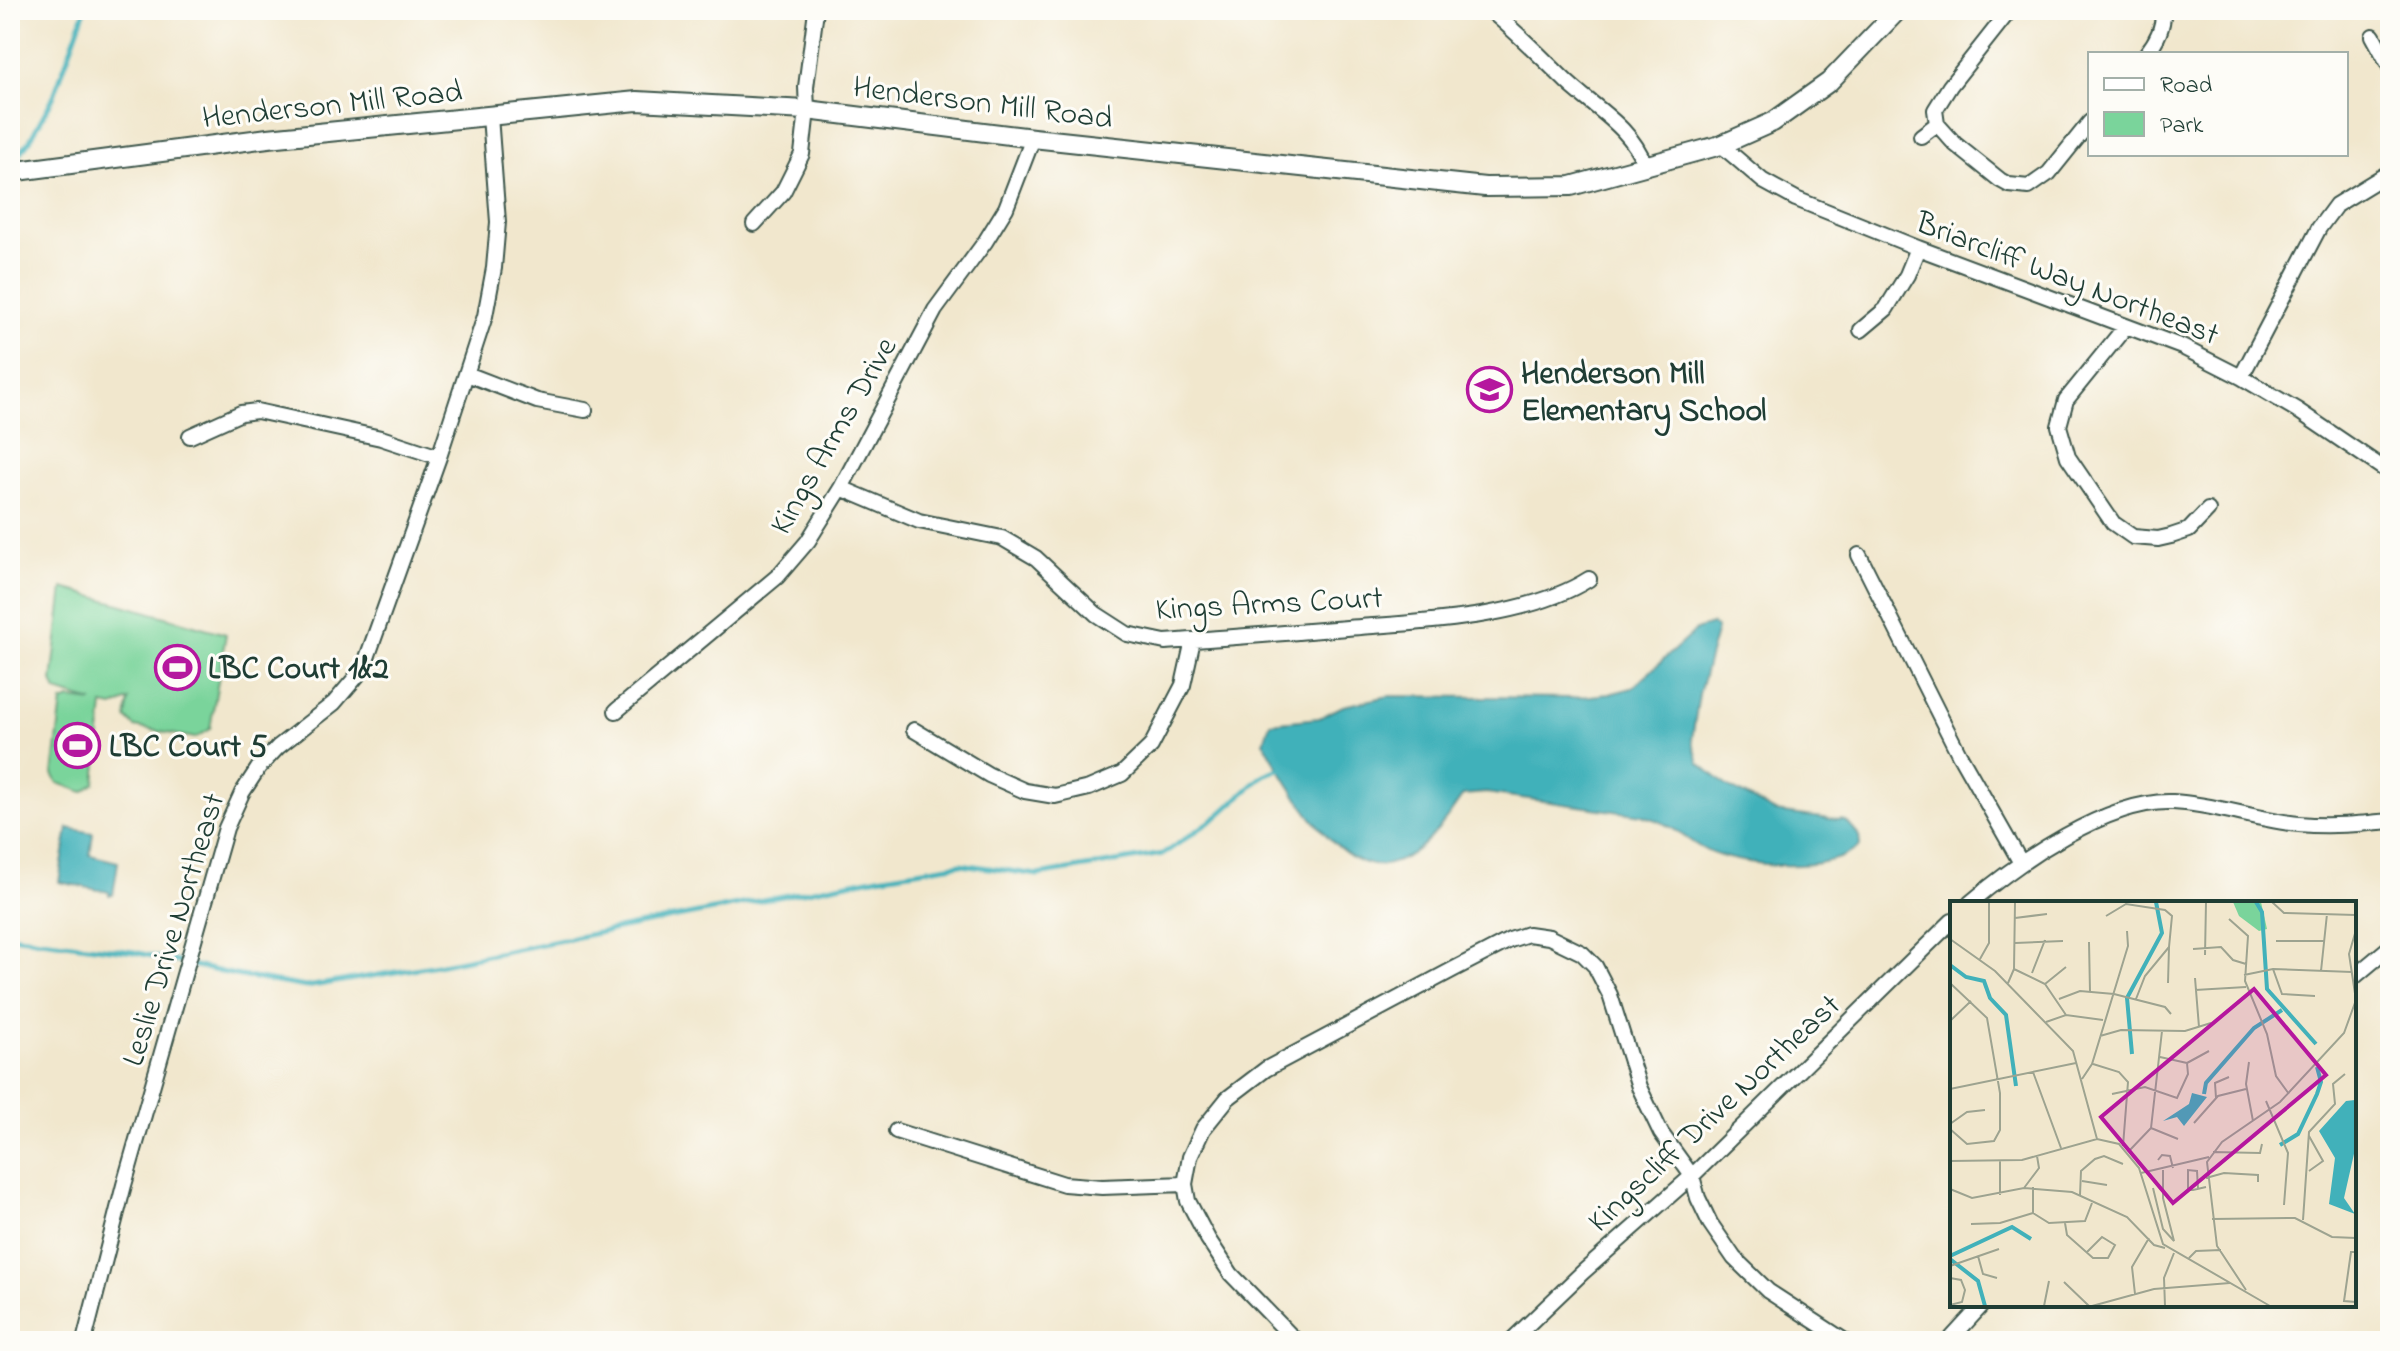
<svg xmlns="http://www.w3.org/2000/svg" width="2400" height="1351" font-family="'Indie Flower',sans-serif">
  <rect width="100%" height="100%" fill="#fdfcf7"/>
  <filter id="ink" filterUnits="userSpaceOnUse"><feTurbulence type="fractalNoise" baseFrequency=".0125" numOctaves="2"/><feDisplacementMap in="SourceGraphic" scale="16" xChannelSelector="R" yChannelSelector="G"/><feConvolveMatrix kernelMatrix="1 2 1 2 8 2 1 2 1" color-interpolation-filters="sRGB"/></filter>
  <filter id="wash" filterUnits="userSpaceOnUse"><feTurbulence type="fractalNoise" baseFrequency=".006" numOctaves="4" result="noise"/><feDisplacementMap in="SourceGraphic" scale="32" xChannelSelector="R" yChannelSelector="G"/><feGaussianBlur stdDeviation="1.8" result="paint"/><feColorMatrix in="noise" values="0 0 0 0 0 0 0 0 0 0 0 0 0 0 0 0 0 1.4 0 .05"/><feComposite in="paint" operator="in"/></filter>
  <g filter="url(#wash)">
    <rect width="100%" height="100%" fill="#f1e7cd"/>
    <!-- green -->
    <path fill="#7ad49b" stroke="#4c8868" stroke-width="2" d="M63,588L226,634L210,729L195,738L135,727L126,718L129,700L113,707L103,705L95,783L83,792L58,783L53,774L62,702L70,699L93,702L56,691L52,681Z"/>
    <!-- water -->
    <path fill="#41b1ba" stroke="#307777" stroke-width="2" d="M1711,624L1717,629L1699,694L1692,739L1699,763L1727,786L1775,812L1846,821L1859,836L1860,846C1828,874 1749,867 1712,853C1695,847 1681,832 1665,824C1658,820 1649,818 1642,815L1486,793L1463,795C1445,822 1418,861 1383,865C1336,872 1283,777 1264,742L1270,723L1319,718L1343,706L1389,696L1572,698L1609,694L1632,688L1696,630Z
      M68,828L93,833L90,855L118,862L113,895H109V892L59,882Z"/>
    <g fill="none" stroke-linecap="round" stroke-linejoin="round">
      <!-- stream -->
      <path stroke="#41b1ba" stroke-width="5" d="M10,166L30,140L53,98L85,10
        M10,936L134,952L235,975L306,987L432,966L878,877L961,864L1038,875L1163,854L1218,816L1264,775L1279,769"/>
    </g>
  </g>
  <g filter="url(#ink)">
    <g fill="none" stroke-linecap="round" stroke-linejoin="round">
      <defs>
        <path id="minor" d="M1490,10C1518,33 1542,58 1568,83C1596,109 1631,127 1645,165
          M2010,10L1950,86L1935,110L1937,124L1955,144L2000,180L2009,185L2029,187L2049,173L2090,122
          M2373,36L2390,67
          M2146,54C2156,42 2164,26 2163,10
          M1921,136L1937,124
          M1721,145L1763,181L1796,199L1918,248L2182,347L2241,377L2297,410L2390,473
          M754,224L783,192L802,154L807,110L806,87L816,10
          M2126,326L2066,400L2059,426L2068,457L2113,523L2133,537L2158,539L2171,536L2189,530L2208,510
          M1861,330L1886,309L1907,275L1918,248
          M467,374L537,401L585,410
          M2241,377L2319,228L2336,205L2390,172
          M190,436L241,413L257,411L381,438L439,457
          M841,488L919,521L1002,538L1036,558L1096,614L1127,634L1165,642C1226,638 1286,633 1347,628C1422,622 1526,619 1589,579
          M1859,555L1959,754L2021,863
          M616,711L778,576L808,541L841,488L935,310L985,242L1006,208L1033,138
          M914,730L989,775L1025,791L1055,796L1089,788L1122,774L1151,746L1183,685L1193,640
          M1970,903C2018,862 2108,799 2173,802C2215,804 2257,820 2299,824C2330,827 2360,824 2390,821
          M2354,977L2390,947
          M896,1131L1064,1184L1102,1187L1185,1184
          M84,1341L124,1185L226,828L242,793L259,767L278,747L334,703L363,669L439,457L485,316L494,268L498,222L490,116
          M1296,1341L1231,1274L1208,1239L1188,1201L1185,1184L1190,1157L1203,1129L1228,1098L1266,1069L1454,969L1510,940L1528,934L1549,937L1582,953L1595,966L1610,995L1639,1087L1661,1133L1692,1176L1698,1198L1710,1223L1734,1258L1768,1291L1845,1341
          M1511,1341L1583,1272L1692,1176L1952,921
          M1949,1341L1982,1305"/>
        <path id="tertiary" d="M10,172L268,138L637,101L807,110L1033,138L1485,187L1571,186L1721,145L1773,122L1829,82L1898,10"/>
      </defs>
      <!-- minor casing -->
      <use href="#minor" stroke="#3e564b" stroke-width="18"/>
      <!-- tertiary casing -->
      <use href="#tertiary" stroke="#3e564b" stroke-width="22"/>
      <!-- minor -->
      <use href="#minor" stroke="#fff" stroke-width="14"/>
      <!-- tertiary -->
      <use href="#tertiary" stroke="#fff" stroke-width="18"/>
    </g>
  </g>
  <!-- icons -->
  <defs>
    <symbol id="school-ring" viewBox="-11 -11 22 22"><circle r="9.5" fill="#fdfcf7" stroke="#b5179e" stroke-width="1.5"/><path d="M0-5L7-2L0 1L-7-2ZM-4 1L0 2.5L4 1V4Q0 6-4 4Z" fill="#b5179e"/></symbol>
    <symbol id="stadium-ring" viewBox="-11 -11 22 22"><circle r="9.5" fill="#fdfcf7" stroke="#b5179e" stroke-width="1.5"/><path d="M0-5a6.5 5 0 1 0 0 10a6.5 5 0 1 0 0-10ZM-3.5-1.8h7v3.6h-7Z" fill="#b5179e"/></symbol>
  </defs>
  <g fill-rule="evenodd">
    <use href="#school-ring" x="1464" y="364" width="51" height="51"/>
    <use href="#stadium-ring" x="152" y="642" width="51" height="51"/>
    <use href="#stadium-ring" x="52" y="720" width="51" height="51"/>
  </g>
  <g text-anchor="middle" stroke-width="6" stroke-linejoin="round" paint-order="stroke">
    <!-- street labels -->
    <g font-size="32" fill="#1f3d34" stroke="#fdfcf7">
      <text transform="translate(983 101) rotate(7)" y="11">Henderson Mill Road</text>
      <text transform="translate(332 103) rotate(-6)" y="11">Henderson Mill Road</text>
      <text transform="translate(2068 277) rotate(21)" y="11">Briarcliff Way Northeast</text>
      <text transform="translate(832 435) rotate(-60)" y="11">Kings Arms Drive</text>
      <text transform="translate(1269 602) rotate(-3)" y="11">Kings Arms Court</text>
      <text transform="translate(172 929) rotate(-73)" y="11">Leslie Drive Northeast</text>
      <text transform="translate(1713 1112) rotate(-43)" y="11">Kingscliff Drive Northeast</text>
    </g>
    <!-- poi labels -->
    <g font-size="32" font-weight="bold" fill="#1f3d34" stroke="#fdfcf7" text-anchor="start">
      <text x="1521" y="383">Henderson Mill<tspan x="1521" dy="37">Elementary School</tspan></text>
      <text x="208" y="678">LBC Court 1&amp;2</text>
      <text x="109" y="756">LBC Court 5</text>
    </g>
  </g>
  <!-- overview -->
  <g transform="translate(1950 901)">
    <rect width="406" height="406" fill="#f1e7cd"/>
    <path d="M283,1H311L317,28L309,30L289,15Z" fill="#7ad49b"/>
    <path d="M242,192L257,196L234,225L227,216L213,220L239,203ZM405,199L406,244L394,297L405,313L379,303L385,257L369,230L396,200Z" fill="#41b1ba"/>
    <path fill="none" stroke="#41b1ba" stroke-width="4" d="M306,1L312,11L317,88L366,143M0,64L16,76L34,80L40,97L56,114L66,185M182,153L177,97L212,32L206,1M254,193L256,182L304,127L332,109M330,244L348,233L367,193L371,181L367,166M0,355L62,326L81,338M0,358L28,380L35,405"/>
    <path fill="none" stroke="#9da390" stroke-width="2" d="M322,1L334,12L406,14M156,15L176,3L215,9L222,15L219,46L195,75L186,98M65,17L97,13M279,18L298,35L295,80L317,133L326,175L339,193M0,38L45,70L123,150L147,238M326,40H374M139,41L140,91M65,42L113,40M243,48L271,46L283,59L296,63M255,54L256,1M30,58L39,42V1M64,68L95,83L116,114M323,68L332,93L365,95M371,70L377,13M82,72L95,39M294,74L323,68L402,71M245,77L249,126M0,82L37,117L50,192V229L44,240L17,243L0,228M58,82L64,68L65,1M218,82L219,46M95,83L116,66M245,89L296,86M109,98L130,90L164,93L215,106L221,113M0,120L21,100M96,121L116,114L153,119M150,135L171,129L235,130L261,122M210,156L237,162M299,161L296,183L303,220M237,162L259,150M143,163L169,171L178,181L173,245M83,171L111,247M132,178L142,163L178,45L177,30M0,188L126,162M162,193L195,186L227,197L238,173L237,162M266,197L265,182L279,176M316,200L338,252L334,304M244,222L268,195L296,188M0,223L17,211L35,209M201,227L228,238M359,235L373,260L359,270M179,250L201,227L212,130M263,251L310,252L312,243M208,259L212,254L220,255L223,267M0,260L72,259L147,238L169,243L189,267L213,343L320,405M50,260V294M191,272L259,256M256,277L274,272L308,274V281M132,280L157,284M83,286V312L99,322L135,320L142,302M74,287L89,267L87,255M203,287L213,328L224,340L213,297V269M0,288L22,297L74,287L122,291L177,316L204,344L215,347M248,288L247,270L238,269V289H243L256,286M130,294L131,270L145,258L154,255L173,263M262,318L345,317L382,336L406,337M353,319L359,231L385,203L383,183L395,173M115,322L117,334L143,357H158L165,344L152,336L137,351M21,323L50,322L83,312M406,351H401L394,400L406,401M28,355L33,373L47,377M239,357L246,350L271,349M0,365L49,348M0,377L11,379L15,389L12,401L0,404M114,381L139,405M296,389L267,345L257,261L272,241L330,201L394,132L406,99L399,53L406,29M185,393L182,366L199,337M94,405L99,380M142,405L204,388L280,382M215,405L214,377L224,352"/>
    <path fill="#b5179e" fill-opacity="0.15" stroke="#b5179e" stroke-width="4" d="M304,88L376,174L223,302L151,216Z"/>
    <rect width="406" height="406" fill="none" stroke="#1f3d34" stroke-width="4"/>
  </g>
  <!-- margin -->
  <rect width="2400" height="1351" fill="none" stroke="#fdfcf7" stroke-width="40"/>
  <!-- legend -->
  <rect x="2088" y="52" width="260" height="104" fill="#fdfcf7" stroke="#a4b0a9" stroke-width="2"/>
  <rect x="2104" y="78" width="40" height="12" fill="#ffffff" stroke="#a4b0a9" stroke-width="2"/>
  <text x="2160" y="92" font-size="24" fill="#1f3d34">Road</text>
  <rect x="2104" y="112" width="40" height="24" fill="#7ad49b" stroke="#a4b0a9" stroke-width="2"/>
  <text x="2160" y="132" font-size="24" fill="#1f3d34">Park</text>
</svg>
